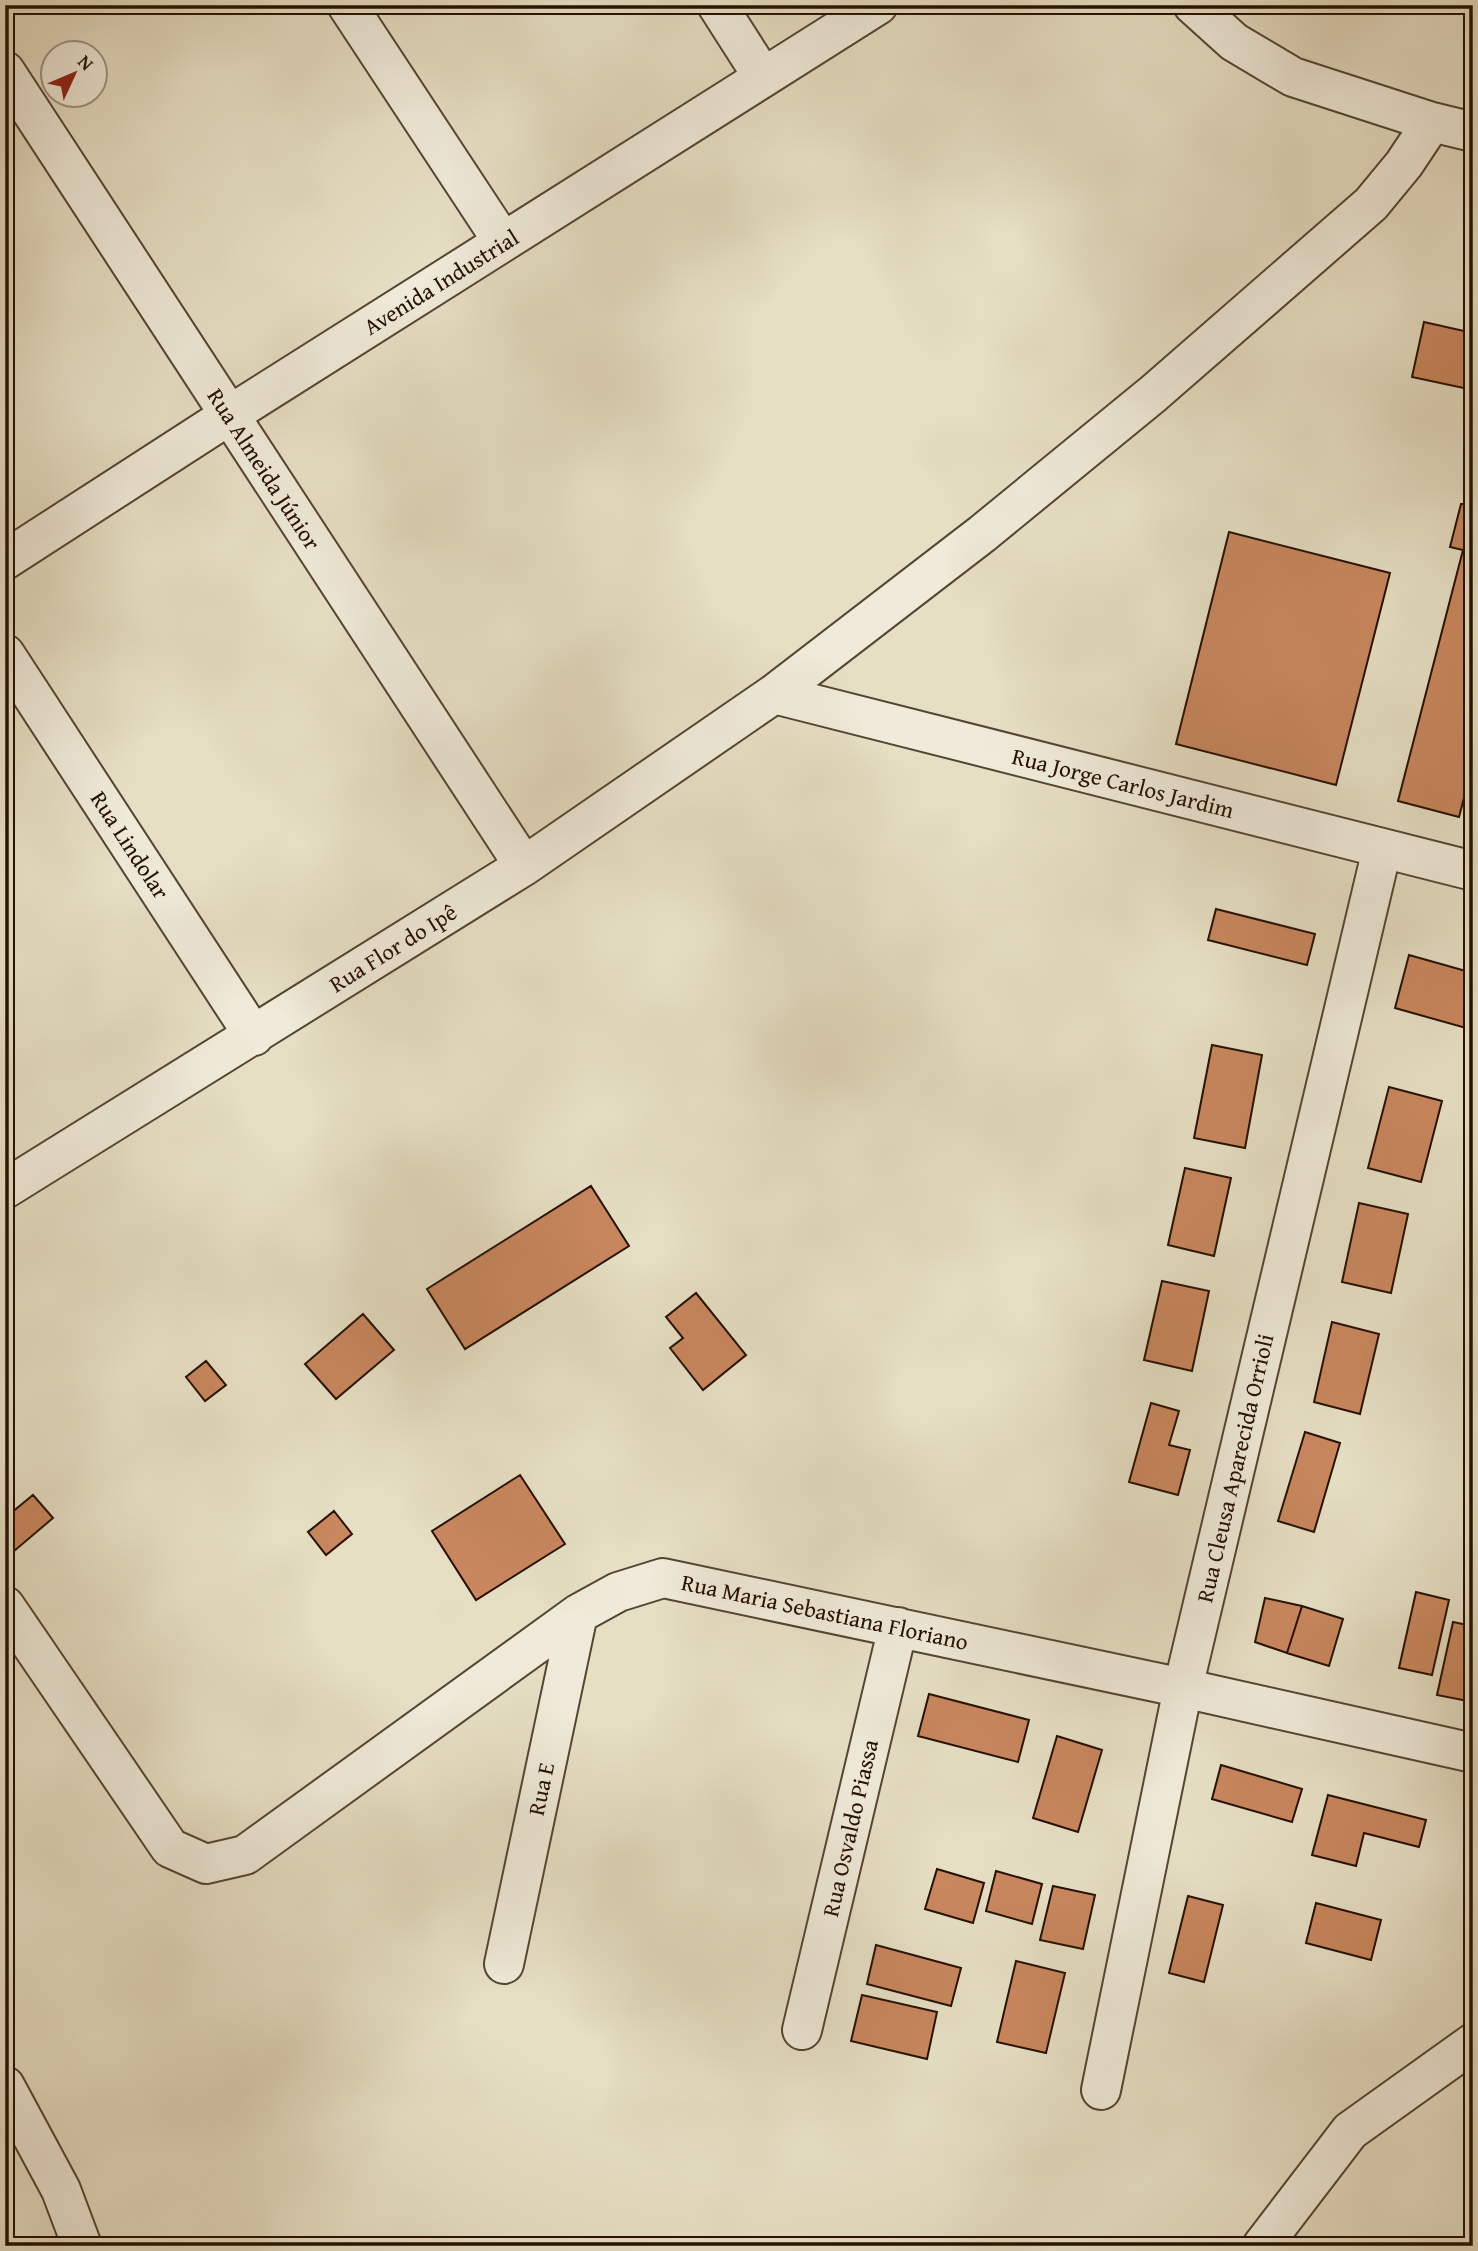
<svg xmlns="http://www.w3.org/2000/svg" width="1478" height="2251" font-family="'Gentium Book Plus',serif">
  <rect width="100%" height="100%" fill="#e6dfc4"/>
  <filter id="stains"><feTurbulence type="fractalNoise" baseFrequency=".00286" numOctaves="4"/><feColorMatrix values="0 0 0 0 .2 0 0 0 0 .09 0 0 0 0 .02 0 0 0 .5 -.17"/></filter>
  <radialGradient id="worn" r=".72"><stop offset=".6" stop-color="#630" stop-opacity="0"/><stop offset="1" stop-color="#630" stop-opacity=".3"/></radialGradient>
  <!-- building -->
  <path fill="#c9875e" stroke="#251002" stroke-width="2" d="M1424,322L1473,333V390L1412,377Z
    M1461,504H1473V763L1459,817L1398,801L1463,550L1450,547Z
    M1229,532L1390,573L1336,785L1176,744Z
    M1216,909L1315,934L1307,965L1208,940Z
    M1409,955L1473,973V1030L1395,1008Z
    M1212,1045L1262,1055L1245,1148L1194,1138Z
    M1389,1087L1442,1101L1421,1182L1368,1168Z
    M1185,1168L1231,1178L1214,1256L1168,1245Z
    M591,1186L629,1246L465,1349L427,1289Z
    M1359,1203L1408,1214L1391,1293L1342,1282Z
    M1162,1281L1209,1291L1192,1371L1144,1360Z
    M696,1293L746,1355L703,1390L670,1348L683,1338L666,1317Z
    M363,1314L394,1350L336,1399L305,1364Z
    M1332,1322L1379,1334L1360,1414L1314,1402Z
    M206,1361L226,1385L205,1401L186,1377Z
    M1151,1403L1179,1411L1169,1445L1190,1450L1178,1495L1129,1482Z
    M1305,1432L1340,1443L1314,1532L1278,1521Z
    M520,1475L565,1544L476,1600L432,1531Z
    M33,1495L53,1518L7,1557L5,1518Z
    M334,1511L352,1534L326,1555L308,1532Z
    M1416,1592L1449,1600L1432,1675L1399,1668Z
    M1265,1598L1302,1606L1287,1653L1255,1642Z
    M1302,1606L1343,1619L1329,1666L1287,1653Z
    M1453,1622L1473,1626V1702L1437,1695Z
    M929,1694L1029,1720L1018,1762L918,1736Z
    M1057,1736L1102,1750L1078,1832L1033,1818Z
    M1221,1765L1302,1789L1292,1822L1212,1799Z
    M1328,1795L1426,1820L1419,1847L1364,1833L1356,1866L1312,1855Z
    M937,1869L984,1883L973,1923L925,1909Z
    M996,1871L1042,1884L1032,1924L986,1911Z
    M1053,1886L1095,1895L1083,1949L1040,1940Z
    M1188,1896L1223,1905L1204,1982L1169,1973Z
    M1316,1903L1381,1920L1371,1960L1306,1943Z
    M876,1945L961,1968L951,2006L867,1984Z
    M1016,1961L1065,1973L1046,2053L997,2042Z
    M862,1995L937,2012L927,2059L851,2041Z"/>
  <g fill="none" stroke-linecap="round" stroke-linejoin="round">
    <defs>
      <path id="minor" d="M347,5L503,242
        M717,5L763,77
        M1193,5L1234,42L1293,77L1432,122L1473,132
        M5,71L524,866
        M5,560L228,416L878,5
        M5,654L254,1036
        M774,694L1473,871
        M5,1189L524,866L774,694L982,534L1153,394L1371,204L1404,164L1432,122
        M5,1606L170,1848L206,1864L245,1855L578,1614L618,1592L663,1578L1183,1688L1473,1753
        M504,1964L578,1614
        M802,2030L898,1627
        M5,2086L61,2190L82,2246
        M1101,2090L1183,1688L1382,849
        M1262,2246L1350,2131L1473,2043"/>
    </defs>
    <!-- minor casing -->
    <use href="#minor" stroke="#554432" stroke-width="42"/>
    <!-- minor -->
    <use href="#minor" stroke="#efead9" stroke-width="38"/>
  </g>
  <g text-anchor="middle" stroke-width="5" stroke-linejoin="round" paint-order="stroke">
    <!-- street labels -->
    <g font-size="23" fill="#251002" stroke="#efead9">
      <text transform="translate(441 282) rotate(-32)" y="8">Avenida Industrial</text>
      <text transform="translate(264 469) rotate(57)" y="8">Rua Almeida Júnior</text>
      <text transform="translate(1123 783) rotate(14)" y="8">Rua Jorge Carlos Jardim</text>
      <text transform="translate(130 845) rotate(57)" y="8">Rua Lindolar</text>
      <text transform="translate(393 948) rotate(-32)" y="8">Rua Flor do Ipê</text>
      <text transform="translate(1235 1468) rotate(-77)" y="8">Rua Cleusa Aparecida Orrioli</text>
      <text transform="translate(825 1612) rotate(12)" y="8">Rua Maria Sebastiana Floriano</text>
      <text transform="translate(541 1789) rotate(-78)" y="8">Rua E</text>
      <text transform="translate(850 1828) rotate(-77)" y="8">Rua Osvaldo Piassa</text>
    </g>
  </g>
  <!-- margin -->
  <rect width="1478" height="2251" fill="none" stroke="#e6dfc4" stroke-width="28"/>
  <rect x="7" y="7" width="1464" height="2237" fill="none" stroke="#251002" stroke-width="3.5"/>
  <rect x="14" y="14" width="1450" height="2223" fill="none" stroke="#251002" stroke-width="2"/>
  <!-- north arrow -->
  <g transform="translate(74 74) rotate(46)"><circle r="33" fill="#efead9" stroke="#9e9383" stroke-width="2"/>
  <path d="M0-5L12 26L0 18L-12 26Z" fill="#8f2418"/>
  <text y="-10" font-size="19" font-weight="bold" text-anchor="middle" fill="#251002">N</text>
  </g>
  <rect width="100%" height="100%" filter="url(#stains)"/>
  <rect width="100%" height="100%" fill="url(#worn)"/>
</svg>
